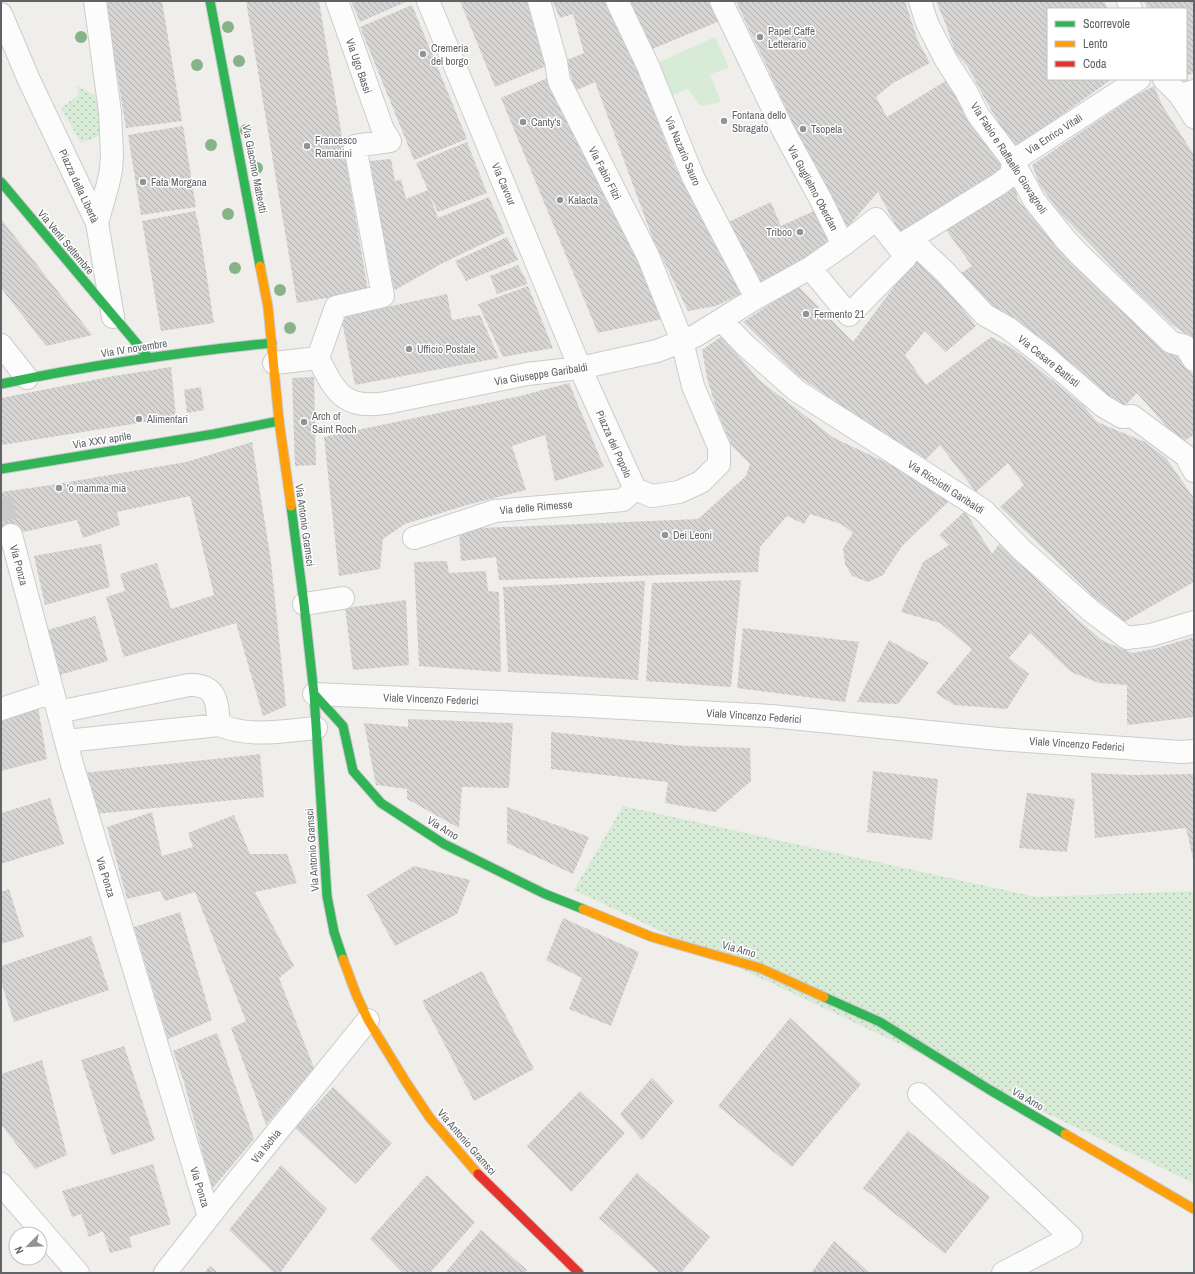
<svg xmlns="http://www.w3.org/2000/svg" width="1195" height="1274" font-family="'Archivo Narrow',sans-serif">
  <defs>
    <pattern id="grass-dots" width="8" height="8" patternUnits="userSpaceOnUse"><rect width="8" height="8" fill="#d8ebd6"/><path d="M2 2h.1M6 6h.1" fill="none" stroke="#b2c2b1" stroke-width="1.8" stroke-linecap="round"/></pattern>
    <pattern id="building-back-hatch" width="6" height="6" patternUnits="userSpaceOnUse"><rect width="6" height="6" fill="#d6d5d3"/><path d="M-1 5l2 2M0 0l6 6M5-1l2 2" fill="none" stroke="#b1b0af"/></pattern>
  </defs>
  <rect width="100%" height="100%" fill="#efeeea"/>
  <!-- grass -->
  <path fill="url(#grass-dots)" d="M76,86L95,95L106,133L81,143L61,108L79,95Z
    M623,806L1036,897L1194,891V1183L574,890Z"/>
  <!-- park -->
  <path fill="#d8ebd6" d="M715,37L729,68L710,74L721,102L700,106L688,89L670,96L657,63Z"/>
  <!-- building -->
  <path fill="url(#building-back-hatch)" d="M105,1H162L182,121L126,128Z
    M246,1H319L368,291L297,303Z
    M351,1H408L360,22Z
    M460,1H534L554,63L495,87Z
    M552,1H604L621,34L643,81L675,167L742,293L716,306L688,311L653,239L595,82L575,91L567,60L584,53L573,14L560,18Z
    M628,1H713L722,20L650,50Z
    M736,1H905L918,41L930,63L893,83L876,97L887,117L952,77L1006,172L901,235L878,192L847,228L801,142L763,58L752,36Z
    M936,1H1104L1108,9H1048V79H1112L1014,149L985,99L968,67L955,52L946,25Z
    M1144,1H1194V73L1186,76V9H1148Z
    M412,5L467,139L414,160L360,27Z
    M550,77L618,210L663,319L598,333L501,98Z
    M1154,86L1162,105L1194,155V341L1192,338L1171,324L1126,281L1060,213L1040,185L1032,165L1135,96Z
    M183,126L196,207L141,215L128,135Z
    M467,142L487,193L438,212L429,194L438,218L489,197L505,233L443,263L395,290L373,214L376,204L370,161L391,159L395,181L401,179L406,199L428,190L416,163Z
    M1015,185L1018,200L1037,223L1082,268L1098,288L1115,299L1158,344L1181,358L1194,376V435L1181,443L1137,393L1123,408L1011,317L997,310L980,295L961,273L972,266L944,227Z
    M771,202L781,226L816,210L834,246L758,283L726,223Z
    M195,211L199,226L214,323L161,331L142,221Z
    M1,219L92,335L46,346L1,288Z
    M507,237L518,260L466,281L455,261Z
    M916,257L949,291L976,326L946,352L925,331L905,355L926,385L991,337L1014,349L1084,406L1097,422L1145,442L1166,458L1194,498V582L1124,622L1093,596L1000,507L1024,485L1008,463L976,492L940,445L926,459L857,417L796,374L743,322L798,286L853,342Z
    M518,265L528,284L497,294L490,276Z
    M528,286L553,348L503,357L478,304Z
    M447,294L452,320L480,315L499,358L355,385L341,317Z
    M722,336L759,380L834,438L896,467L949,501L902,546L883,575L868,582L852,576L845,564L843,548L853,533L841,524L810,514L804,524L787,516L760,547L758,572L499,580L496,557L461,561L459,529L698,519L746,476L750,464L732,446L717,411L707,378L702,350Z
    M171,367L176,417L2,445L1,443V398L114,376Z
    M314,377L316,465L295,466L292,378Z
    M569,383L604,467L555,481L545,435L512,446L526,490L467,505L405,524L383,539L380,569L339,576L324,437L520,396Z
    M201,387L204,410L187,413L184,390Z
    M252,442L271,561L286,706L263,716L236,623L124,657L106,597L125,591L120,574L157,563L171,609L214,595L190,496L117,512L120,525L83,538L77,520L1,537V492L51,485L186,462Z
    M965,511L992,554L999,544L1016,559L1077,619L1103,641L1133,653L1157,648L1194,637V717L1127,725V685L1099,683L1071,672L1030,633L1009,658L1029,674L1007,709L954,705L936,693L972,649L940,623L901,612L923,562L949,545L939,535Z
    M101,544L110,587L45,605L34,556Z
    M447,561L449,573L486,571L488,591L499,592L501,672L419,666L414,562Z
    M741,580L731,687L646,681L652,583Z
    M645,581L638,680L508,672L503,587Z
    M406,600L409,665L353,670L345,608Z
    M95,616L108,661L56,676L44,631Z
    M743,628L859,642L845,702L737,688Z
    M889,640L929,663L898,704L857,702Z
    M38,707L47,759L1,771V719Z
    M408,719L513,723L509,788L462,787L459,828L407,799V789L376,785L364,723L408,727Z
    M551,732L687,746L750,748L751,781L715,812L665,803L668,782L551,769Z
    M260,754L264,797L95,814L84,773Z
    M873,771L938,779L932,840L867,832Z
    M1091,773L1131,775L1194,774V863L1186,828L1095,838Z
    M1027,793L1075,799L1067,852L1019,848Z
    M50,798L64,844L1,864V813Z
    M507,807L589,837L573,874L507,843Z
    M152,812L162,856L193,847L188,833L234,815L250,854H287L297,883L255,892L294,966L279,978L314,1068L266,1125L231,1028L246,1021L195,892L165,901L160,891L127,899L107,827Z
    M414,866L470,880L457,914L395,946L367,895Z
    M9,889L24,937L1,944V892Z
    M180,912L212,1020L168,1039L134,927Z
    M563,918L639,952L611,1026L569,1009L582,978L546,960Z
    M91,936L109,990L14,1022L1,982V966Z
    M482,971L534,1069L474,1101L422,1001Z
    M790,1018L861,1084L792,1167L718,1106Z
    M217,1033L254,1139L212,1189L184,1082L173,1051Z
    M124,1046L155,1140L112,1155L81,1060Z
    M42,1060L67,1155L35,1169L1,1124V1074Z
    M652,1078L674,1101L642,1140L620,1114Z
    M333,1087L392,1143L356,1184L295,1128Z
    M580,1091L625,1133L571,1192L527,1146Z
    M908,1131L990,1197L945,1254L863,1188Z
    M153,1164L171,1224L129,1237L132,1247L110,1253L103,1231L89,1237L81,1214L72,1217L62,1191Z
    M281,1165L327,1209L280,1273H274L229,1230Z
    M637,1173L710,1237L681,1273H660L599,1218Z
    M427,1175L475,1222L430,1273H403L370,1239Z
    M481,1230L527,1270L525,1273H445Z
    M834,1241L870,1273H811Z
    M210,1266L218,1273H204Z"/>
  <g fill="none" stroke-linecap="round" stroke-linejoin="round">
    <!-- street-tunnel -->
    <path stroke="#cbcbca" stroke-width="22" stroke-dasharray="22 11" stroke-linecap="butt" d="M1,499L11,535"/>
    <defs>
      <path id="street" d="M95,1L110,112L112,154L111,170L108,184L97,223
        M428,1L580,368L635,489L652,496L679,492L701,482L719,464V447L693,386L682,341L648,256L559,81L556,62L539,1
        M617,1L648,66L693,177L756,298
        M721,1L784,132L821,200L843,245
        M920,1L927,23L946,60L966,91L978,115L1013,161L1034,200L1065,239L1079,254L1171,342L1185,346L1194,360
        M1128,1L1131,9
        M1,14L29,80L97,223L113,317
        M1164,79L1180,95L1194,91
        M1180,95L1194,117
        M910,239L944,271L985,315L1008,328L1047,358L1103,406L1122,417L1132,416L1186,456L1194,471
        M899,246L999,184L1011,175L1013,161L1139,79
        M721,320L745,345L797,391L983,510L1022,550L1091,611L1127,638L1151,635L1194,622
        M1,345L27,378
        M318,358L336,307L383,296L355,146L390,141L383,130L337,1
        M274,363L318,358C335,391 343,410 386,403L527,374L580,368L657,351L695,336L756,298L810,268L843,245L876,219L906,257L849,315L810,268
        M11,535L72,764L209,1217
        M414,538L495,511L623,500L635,489
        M304,604L343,598
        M314,694L568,705L771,716L999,739L1181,752L1194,751
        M1,709L53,692
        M58,712L189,685C217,684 217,702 219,725
        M66,741L219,725C251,738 283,731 316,728
        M919,1094L1071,1237L1003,1273
        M1,1184L78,1273
        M165,1273L234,1185L368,1020"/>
      <path id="fast" d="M210,1L260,266
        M1,182L148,357
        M1,384C91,365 181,352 272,343
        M1,469L214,434L279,421
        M291,506L304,604L314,694L327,896L334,932L343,959
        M314,694L343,726L353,771L381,803L444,844L545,894L583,909
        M824,997L880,1022L990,1090L1065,1134"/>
      <path id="slow" d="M260,266L268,307L279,421L291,506
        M583,909L652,937L760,968L824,997
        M343,959L356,994L368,1020L406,1082L430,1118L478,1174
        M1065,1134L1194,1209"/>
      <path id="jam" d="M478,1174L579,1273"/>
    </defs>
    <!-- street casing -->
    <use href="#street" stroke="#cbcccc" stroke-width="24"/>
    <!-- fast casing -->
    <use href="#fast" stroke="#cacacb" stroke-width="11"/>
    <!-- slow casing -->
    <use href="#slow" stroke="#cacacb" stroke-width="11"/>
    <!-- jam casing -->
    <use href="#jam" stroke="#cacacb" stroke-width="11"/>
    <!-- street -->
    <use href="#street" stroke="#fdfcfc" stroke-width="22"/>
    <!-- fast -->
    <use href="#fast" stroke="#30b455" stroke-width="9"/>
    <!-- slow -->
    <use href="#slow" stroke="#ff9f0a" stroke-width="9"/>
    <!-- jam -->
    <use href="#jam" stroke="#e5322d" stroke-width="9"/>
  </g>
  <!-- trees -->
  <g fill="#88b388">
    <circle cx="228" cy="27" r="6"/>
    <circle cx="81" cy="37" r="6"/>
    <circle cx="239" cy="61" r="6"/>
    <circle cx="197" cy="65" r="6"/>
    <circle cx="246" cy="130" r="6"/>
    <circle cx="211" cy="145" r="6"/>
    <circle cx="257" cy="168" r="6"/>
    <circle cx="228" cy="214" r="6"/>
    <circle cx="235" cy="268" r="6"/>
    <circle cx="280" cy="290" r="6"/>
    <circle cx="290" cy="328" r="6"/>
  </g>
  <!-- markers -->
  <g fill="#919496" stroke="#fff" stroke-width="1.5">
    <circle cx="760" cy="37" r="4"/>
    <circle cx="423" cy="54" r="4"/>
    <circle cx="724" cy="121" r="4"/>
    <circle cx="523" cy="122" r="4"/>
    <circle cx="803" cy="129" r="4"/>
    <circle cx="307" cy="146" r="4"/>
    <circle cx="143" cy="182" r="4"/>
    <circle cx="560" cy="200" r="4"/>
    <circle cx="800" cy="232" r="4"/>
    <circle cx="806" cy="314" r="4"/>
    <circle cx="409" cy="349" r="4"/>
    <circle cx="139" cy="419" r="4"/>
    <circle cx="304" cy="422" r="4"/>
    <circle cx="59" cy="488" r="4"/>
    <circle cx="665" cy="535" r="4"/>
  </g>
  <g text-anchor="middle" stroke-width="3" stroke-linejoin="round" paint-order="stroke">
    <!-- poi labels -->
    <g font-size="11" fill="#5f6368" stroke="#fff" text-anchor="start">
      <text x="768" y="35">Papel Caffè<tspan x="768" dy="13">Letterario</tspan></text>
      <text x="431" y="52">Cremeria<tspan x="431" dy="13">del borgo</tspan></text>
      <text x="732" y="119">Fontana dello<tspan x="732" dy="13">Sbragato</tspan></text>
      <text x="531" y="126">Canty's</text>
      <text x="811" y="133">Tsopela</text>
      <text x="315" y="144">Francesco<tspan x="315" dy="13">Ramarini</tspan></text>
      <text x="151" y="186">Fata Morgana</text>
      <text x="568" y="204">Kalacta</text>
      <text x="792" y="236" text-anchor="end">Triboo</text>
      <text x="814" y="318">Fermento 21</text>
      <text x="417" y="353">Ufficio Postale</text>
      <text x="312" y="420">Arch of<tspan x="312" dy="13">Saint Roch</tspan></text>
      <text x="147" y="423">Alimentari</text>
      <text x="67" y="492">'o mamma mia</text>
      <text x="673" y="539">Dei Leoni</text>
    </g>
    <!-- street labels -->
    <g font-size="11" fill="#5f6368" stroke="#fff">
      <text transform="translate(359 66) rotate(71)" y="4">Via Ugo Bassi</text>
      <text transform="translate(1054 134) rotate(-33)" y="4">Via Enrico Vitali</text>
      <text transform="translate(683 151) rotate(67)" y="4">Via Nazario Sauro</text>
      <text transform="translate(1009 158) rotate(57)" y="4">Via Fabio e Raffaello Giovagnoli</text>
      <text transform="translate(255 169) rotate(79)" y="4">Via Giacomo Matteotti</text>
      <text transform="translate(605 173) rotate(63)" y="4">Via Fabio Filzi</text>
      <text transform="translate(504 184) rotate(67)" y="4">Via Cavour</text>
      <text transform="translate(79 186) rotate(65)" y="4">Piazza della Libertà</text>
      <text transform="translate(813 188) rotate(62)" y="4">Via Guglielmo Oberdan</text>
      <text transform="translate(66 242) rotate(50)" y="4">Via Venti Settembre</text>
      <text transform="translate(134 348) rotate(-9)" y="4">Via IV novembre</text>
      <text transform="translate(1049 361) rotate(39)" y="4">Via Cesare Battisti</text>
      <text transform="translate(541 374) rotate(-9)" y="4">Via Giuseppe Garibaldi</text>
      <text transform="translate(102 440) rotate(-9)" y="4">Via XXV aprile</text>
      <text transform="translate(614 444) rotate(66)" y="4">Piazza del Popolo</text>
      <text transform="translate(946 487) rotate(33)" y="4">Via Ricciotti Garibaldi</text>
      <text transform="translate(536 507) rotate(-5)" y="4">Via delle Rimesse</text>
      <text transform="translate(305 525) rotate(82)" y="4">Via Antonio Gramsci</text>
      <text transform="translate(19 565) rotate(75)" y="4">Via Ponza</text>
      <text transform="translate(431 699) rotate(2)" y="4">Viale Vincenzo Federici</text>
      <text transform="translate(754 716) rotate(4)" y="4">Viale Vincenzo Federici</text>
      <text transform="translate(1077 744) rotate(4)" y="4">Viale Vincenzo Federici</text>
      <text transform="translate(443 828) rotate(31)" y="4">Via Arno</text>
      <text transform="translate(312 850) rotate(-94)" y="4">Via Antonio Gramsci</text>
      <text transform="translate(106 877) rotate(73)" y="4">Via Ponza</text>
      <text transform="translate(739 949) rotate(16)" y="4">Via Arno</text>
      <text transform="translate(1028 1099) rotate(30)" y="4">Via Arno</text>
      <text transform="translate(467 1142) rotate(49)" y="4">Via Antonio Gramsci</text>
      <text transform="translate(266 1146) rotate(-51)" y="4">Via Ischia</text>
      <text transform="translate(200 1187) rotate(73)" y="4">Via Ponza</text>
    </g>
  </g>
  <!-- border -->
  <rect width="1195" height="1274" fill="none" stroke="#5f6368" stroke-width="4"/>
  <!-- legend -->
  <rect x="1047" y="8" width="140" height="72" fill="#ffffff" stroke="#bfc1c3"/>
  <rect x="1055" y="21" width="20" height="6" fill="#30b455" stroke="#bfc1c3"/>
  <text x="1083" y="28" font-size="12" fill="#5f6368">Scorrevole</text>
  <rect x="1055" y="41" width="20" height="6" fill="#ff9f0a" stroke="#bfc1c3"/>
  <text x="1083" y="48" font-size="12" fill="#5f6368">Lento</text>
  <rect x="1055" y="61" width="20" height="6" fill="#e5322d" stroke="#bfc1c3"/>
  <text x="1083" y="68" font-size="12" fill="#5f6368">Coda</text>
  <!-- north arrow -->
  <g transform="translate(28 1246) rotate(246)"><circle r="19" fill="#ffffff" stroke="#bfc1c3"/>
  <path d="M0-3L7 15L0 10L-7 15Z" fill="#919496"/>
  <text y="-6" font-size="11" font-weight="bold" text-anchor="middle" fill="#5f6368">N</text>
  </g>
</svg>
